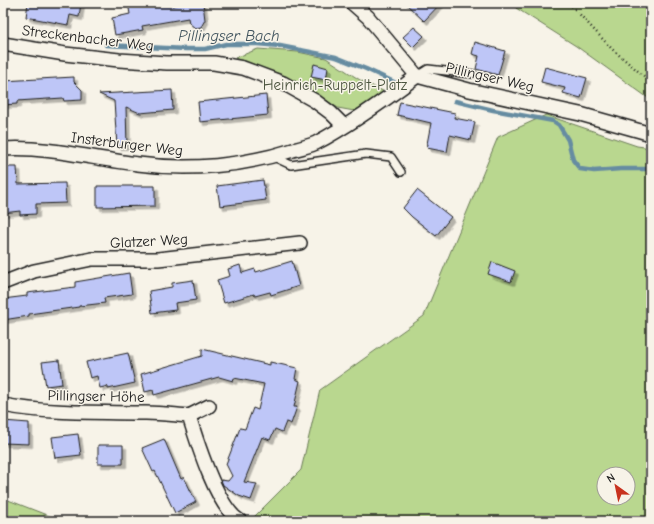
<svg xmlns="http://www.w3.org/2000/svg" width="654" height="524" font-family="'Comic Neue',sans-serif">
  <defs>
    <filter id="shadow"><feDropShadow dx="3.5" dy="3.5" stdDeviation="0" flood-color="#0004"/></filter>
  </defs>
  <rect width="100%" height="100%" fill="#f7f3e8"/>
  <filter id="ink" filterUnits="userSpaceOnUse"><feTurbulence type="fractalNoise" baseFrequency=".025" numOctaves="2"/><feDisplacementMap in="SourceGraphic" scale="8" xChannelSelector="R" yChannelSelector="G"/><feConvolveMatrix kernelMatrix="1 2 1 2 8 2 1 2 1" color-interpolation-filters="sRGB"/></filter>
  <g filter="url(#ink)">
    <!-- green -->
    <path fill="#b9d78f" stroke="#6a7a56" fill-rule="evenodd" d="M512,3H651V100L576,46L516,8Z
      M258,49L298,52L326,58L360,80L387,93L354,111L338,108L306,87L269,74L235,58Z
      M546,115L637,146L651,148V521H248L253,518L301,470L320,390L424,316L498,137ZM604,474H628V498H604Z
      M3,498L62,521H3Z"/>
    <g fill="none" stroke-linecap="round" stroke-linejoin="round">
      <!-- stream -->
      <path stroke="#668ca1" stroke-width="4.5" d="M106,45L186,49H205L226,44H257L280,46L336,57L366,69L394,82
        M455,101L493,110L553,121L559,125L568,140L573,160L580,169L594,171L621,169H651"/>
    </g>
    <!-- building -->
    <path fill="#bec6f7" stroke="#1c1c1c" filter="url(#shadow)" d="M28,3H81L79,17L70,15L68,25L26,17Z
      M128,3H171L172,6L186,3H203L205,20L201,27L195,28L189,23L188,18L142,26L143,30L115,35L112,18L130,14Z
      M405,3H441L424,21Z
      M414,27L424,36L413,47L403,37Z
      M475,42L505,51L498,75L476,69L479,56L472,54Z
      M314,64L328,68L326,80L311,77Z
      M545,67L587,78L581,98L563,93L565,88L541,82Z
      M74,77V82L82,90V100L64,101L63,98L17,101V104L3,105V81Z
      M172,90L173,110L140,113L126,107L127,146H117L114,101L99,94Z
      M266,95L268,115L200,122L198,102Z
      M400,102L455,113L454,118L475,122L471,140L450,135L447,152L427,148L428,144H427L431,123L397,115Z
      M4,167H17L18,184L65,183L66,203L36,204V214L20,215V211L3,213Z
      M263,180L266,200L220,206L217,186Z
      M97,186H155V206L97,207Z
      M417,190L451,217L436,236L412,217L403,208Z
      M292,261L299,286L271,295L270,292L255,296L254,294L224,303L217,280L230,276L228,269L240,265L242,273L255,269L256,272Z
      M492,262L515,271L511,282L488,274Z
      M129,273L132,294L104,298L105,303L79,306V307L29,314V316L3,320V299L27,296V293L75,287V282Z
      M193,280L196,300L175,303L176,310L152,313L149,291L172,287V283Z
      M202,349L270,365V362L297,368L295,379L300,381L294,407H297L291,424L286,422L282,432L275,429L270,440L262,437L244,482L257,484L251,500L239,496L223,485L221,480L228,481L232,476L226,464L240,428L245,429L253,408L258,410L264,384L234,378L233,381L219,377L154,395L153,390L145,392L141,374L202,356Z
      M128,353L135,383L108,389V386L100,388L97,376L90,378L86,362Z
      M59,360L62,384L46,386L42,362Z
      M3,421L29,423V444L3,443Z
      M78,434L81,455L55,458L52,437Z
      M164,439L181,479L184,477L196,502L175,513L155,471L153,472L142,448Z
      M98,445H123V464H98Z"/>
    <g fill="none" stroke-linecap="round" stroke-linejoin="round">
      <defs>
        <path id="lane" d="M417,76L428,69L473,74
          M274,157L291,165L366,154L391,157L401,172"/>
        <path id="street" d="M352,3L368,17L417,76L469,90L580,114L651,134
          M3,44L65,54L119,60L167,63H214L243,68L283,83L315,101L331,113L344,126
          M3,149C49,146 93,159 138,164C189,171 244,166 293,150C301,148 309,146 316,143C352,124 385,100 417,76
          M3,283L34,271L92,259H158L300,243
          M3,405C50,414 98,412 146,413C160,413 175,415 189,416C197,442 217,508 240,521
          M189,416L209,406"/>
      </defs>
      <!-- lane casing -->
      <use href="#lane" stroke="#1c1c1c" stroke-width="10"/>
      <!-- street casing -->
      <use href="#street" stroke="#1c1c1c" stroke-width="16"/>
      <!-- path -->
      <path stroke="#1c1c1c" stroke-width="2.5" stroke-dasharray="1 3" stroke-linecap="butt" d="M569,3L612,49L651,82
        M325,91L329,85L331,78"/>
      <!-- lane -->
      <use href="#lane" stroke="#f7f3e8" stroke-width="7"/>
      <!-- street -->
      <use href="#street" stroke="#f7f3e8" stroke-width="13"/>
    </g>
  </g>
  <g text-anchor="middle" stroke-width="3" stroke-linejoin="round" paint-order="stroke">
    <!-- street labels -->
    <g font-size="15" fill="#1c1c1c" stroke="#f7f3e8">
      <text transform="translate(88 38) rotate(7)" y="5">Streckenbacher Weg</text>
      <text transform="translate(490 77) rotate(13)" y="5">Pillingser Weg</text>
      <text transform="translate(127 144) rotate(7)" y="5">Insterburger Weg</text>
      <text transform="translate(149 241) rotate(-3)" y="5">Glatzer Weg</text>
      <text transform="translate(96 396) rotate(1)" y="5">Pillingser Höhe</text>
    </g>
    <!-- park labels -->
    <g font-size="15" fill="#4b543e" stroke="#f7f3e8">
      <text x="335" y="90">Heinrich-Ruppelt-Platz</text>
    </g>
    <!-- water labels -->
    <g font-size="16" font-style="italic" fill="#41545e" stroke="#f7f3e8">
      <text x="229" y="41">Pillingser Bach</text>
    </g>
  </g>
  <!-- margin -->
  <rect width="654" height="524" fill="none" stroke="#f7f3e8" stroke-width="16"/>
  <rect x="8" y="8" width="638" height="508" fill="none" stroke="#1c1c1c" stroke-width="1.5" filter="url(#ink)"/>
  <!-- north arrow -->
  <g transform="translate(616 486) rotate(327)"><circle r="19" fill="#f7f3e8" stroke="#9f9d96"/>
  <path d="M0-3L7 15L0 10L-7 15Z" fill="#c8321e"/>
  <text y="-6" font-size="11" font-weight="bold" text-anchor="middle" fill="#1c1c1c">N</text>
  </g>
</svg>
